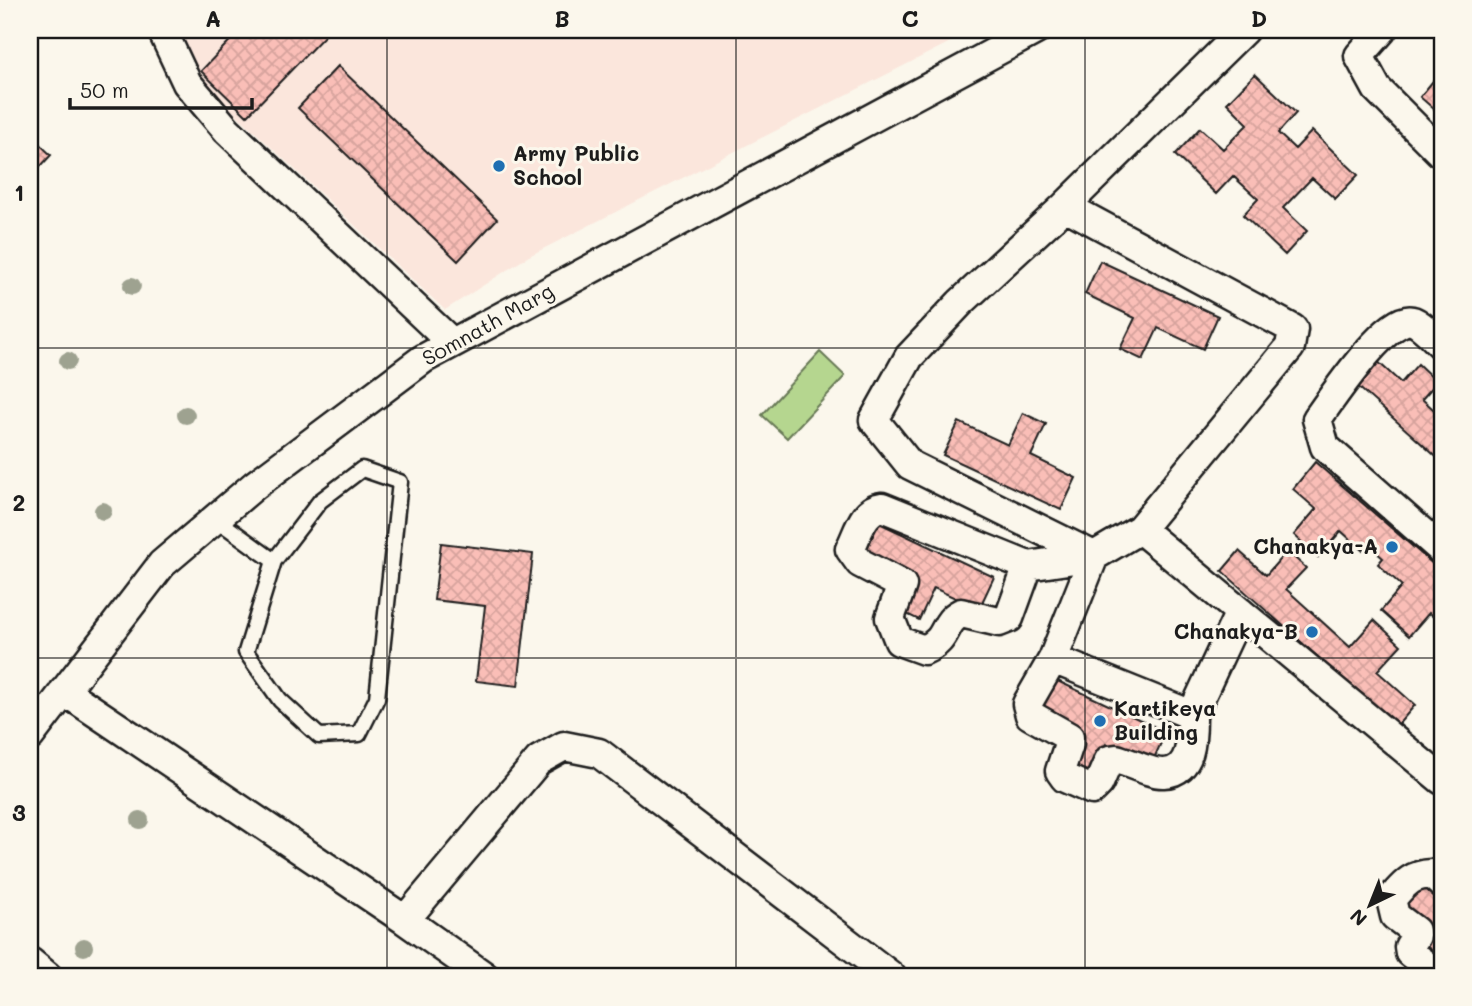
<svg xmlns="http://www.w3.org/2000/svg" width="1472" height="1006" font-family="Mali,sans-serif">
  <defs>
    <pattern id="building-cross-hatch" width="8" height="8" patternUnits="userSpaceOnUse" patternTransform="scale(1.75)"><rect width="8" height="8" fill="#fabeb7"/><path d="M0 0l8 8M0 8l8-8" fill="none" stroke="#d6a39d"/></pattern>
  </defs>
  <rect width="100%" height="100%" fill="#fbf7ec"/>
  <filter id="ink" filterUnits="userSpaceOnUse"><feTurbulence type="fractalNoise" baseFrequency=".0143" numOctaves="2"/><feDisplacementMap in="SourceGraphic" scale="14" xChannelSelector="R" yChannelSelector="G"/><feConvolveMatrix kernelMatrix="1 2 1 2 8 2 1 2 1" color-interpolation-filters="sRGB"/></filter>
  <g filter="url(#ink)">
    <!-- built -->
    <path fill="#fbe6dc" d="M174,30H974L529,256L445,310L195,76Z"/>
    <!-- pitch -->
    <path fill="#b5d68f" stroke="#687956" stroke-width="2" d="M820,352L845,376L787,438L762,415Z"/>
    <!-- building -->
    <path fill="url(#building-cross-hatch)" stroke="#1c1c1c" stroke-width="2" d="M240,30H330L247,116L201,71Z
      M338,66L497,219L458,261L298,108Z
      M1441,71L1442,72V116L1420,97Z
      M1255,74L1296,113L1278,133L1295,149L1312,131L1358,175L1335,199L1312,178L1283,208L1307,231L1285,255L1243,215L1258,199L1233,176L1216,194L1175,155L1200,128L1223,149L1248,124L1227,103Z
      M30,135L51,155L30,178Z
      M1100,261L1218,316L1203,349L1158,328L1143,360L1120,349L1135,318L1085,294Z
      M1375,359L1401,383L1418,364L1437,382L1422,399L1442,417V462L1355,384Z
      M1023,413L1046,424L1031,456L1076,478L1061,510L943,455L959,422L1008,445Z
      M1315,462L1442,572V625L1429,613L1409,636L1381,611L1402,586L1378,564L1383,558L1367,544L1362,550L1341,531L1318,557L1294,535L1316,509L1293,489Z
      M877,522L994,577L979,609L934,588L919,620L896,609L861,554Z
      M441,543L533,554L518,686L476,681L485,606L434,600Z
      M1239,551L1266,575L1287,551L1306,568L1286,589L1350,647L1374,620L1401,645L1377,671L1415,705L1396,727L1222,571Z
      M1049,677L1166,732L1151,765L1106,744L1091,775L1068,765L1083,733L1033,710Z
      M1427,883L1442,897V963L1436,969L1401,911L1407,905L1402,900L1414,887L1420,892Z"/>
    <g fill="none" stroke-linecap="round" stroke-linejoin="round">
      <defs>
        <path id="service" d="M216,519L274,561L320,501L362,469L400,482L377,698L359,734L319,736L280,700L246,652L274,561"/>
        <path id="minor" d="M162,30L187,83L227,130L452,343
          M1244,30L1065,206L960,303L909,357L874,420L910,465L1094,556L1140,529L1442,780
          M1382,30L1359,56L1377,89L1442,154
          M1065,206L1293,329L1290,347L1140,529
          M1442,345C1434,338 1423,325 1413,321C1389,312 1330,401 1317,419L1325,447L1442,550
          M1028,566L1009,618L999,622L961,613C941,623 950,639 924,650L899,641L890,618L902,585L860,563L850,549C858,534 863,509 882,507L1028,566L1094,556
          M1053,659L1027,704L1030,715L1069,737V744L1060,771L1065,778L1092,790L1099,783L1109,760L1116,759C1128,762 1152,774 1164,773C1193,772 1192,736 1192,715L1053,659L1094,556
          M64,691L405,920L484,976
          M1192,715L1240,612
          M30,736L162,564L255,485L423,359L1036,30
          M1442,884L1431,874C1410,875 1404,885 1391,899L1395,916L1415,931L1416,936L1409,947L1410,953L1436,973L1442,971
          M405,920L539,760L564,746L599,753L891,976
          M30,962L47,976"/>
      </defs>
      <!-- service casing -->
      <use href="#service" stroke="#1c1c1c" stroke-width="19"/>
      <!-- minor casing -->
      <use href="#minor" stroke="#1c1c1c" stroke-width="33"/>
      <!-- service -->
      <use href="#service" stroke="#fbf7ec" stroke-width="14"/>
      <!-- minor -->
      <use href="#minor" stroke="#fbf7ec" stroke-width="28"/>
    </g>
    <!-- trees -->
    <g fill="#9ea290">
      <circle cx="132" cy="286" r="9"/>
      <circle cx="68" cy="361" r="9"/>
      <circle cx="186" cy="415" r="9"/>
      <circle cx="103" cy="511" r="9"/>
      <circle cx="140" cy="820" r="9"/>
      <circle cx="84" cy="947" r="9"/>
    </g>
  </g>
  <!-- grid -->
  <path fill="none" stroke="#1c1c1c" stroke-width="2" stroke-opacity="0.55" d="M387,30V976M736,30V976M1085,30V976M30,348H1442M30,658H1442"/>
  <!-- markers -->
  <g fill="#1f6fb2" stroke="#fbf7ec" stroke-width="2.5">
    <circle cx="499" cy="166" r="7"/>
    <circle cx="1392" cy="547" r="7"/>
    <circle cx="1312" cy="632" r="7"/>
    <circle cx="1100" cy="721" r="7"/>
  </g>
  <g text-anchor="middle" stroke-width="6" stroke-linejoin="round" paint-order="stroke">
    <!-- poi labels -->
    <g font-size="21" font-weight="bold" fill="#1c1c1c" stroke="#fbf7ec" text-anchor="start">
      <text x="513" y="161">Army Public<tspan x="513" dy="24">School</tspan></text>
      <text x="1378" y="554" text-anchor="end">Chanakya-A</text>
      <text x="1298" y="639" text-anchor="end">Chanakya-B</text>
      <text x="1114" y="716">Kartikeya<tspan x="1114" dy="24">Building</tspan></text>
    </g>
    <!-- street labels -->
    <g font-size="21" fill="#1c1c1c" stroke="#fbf7ec">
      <text transform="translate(488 325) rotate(-29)" y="7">Somnath Marg</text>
    </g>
  </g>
  <!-- margin -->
  <rect width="1472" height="1006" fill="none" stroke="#fbf7ec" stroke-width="77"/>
  <!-- north arrow -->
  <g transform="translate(1370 905) rotate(223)" stroke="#fbf7ec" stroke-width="5" paint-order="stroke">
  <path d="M0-5L12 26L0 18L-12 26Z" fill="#1c1c1c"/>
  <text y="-10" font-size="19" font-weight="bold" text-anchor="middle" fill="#1c1c1c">N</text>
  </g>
  <!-- scale -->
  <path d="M70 98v10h182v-10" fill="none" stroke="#1c1c1c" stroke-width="3.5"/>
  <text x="80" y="98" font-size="21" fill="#1c1c1c" stroke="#fbf7ec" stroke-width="5" paint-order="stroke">50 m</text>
  <rect x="38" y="38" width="1396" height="930" fill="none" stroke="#1c1c1c" stroke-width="2.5"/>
  <g font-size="23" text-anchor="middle" font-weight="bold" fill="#1c1c1c">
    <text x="213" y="27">A</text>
    <text x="562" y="27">B</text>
    <text x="910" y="27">C</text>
    <text x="1259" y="27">D</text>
    <text x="19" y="201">1</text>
    <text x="19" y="511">2</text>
    <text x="19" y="821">3</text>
  </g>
</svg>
